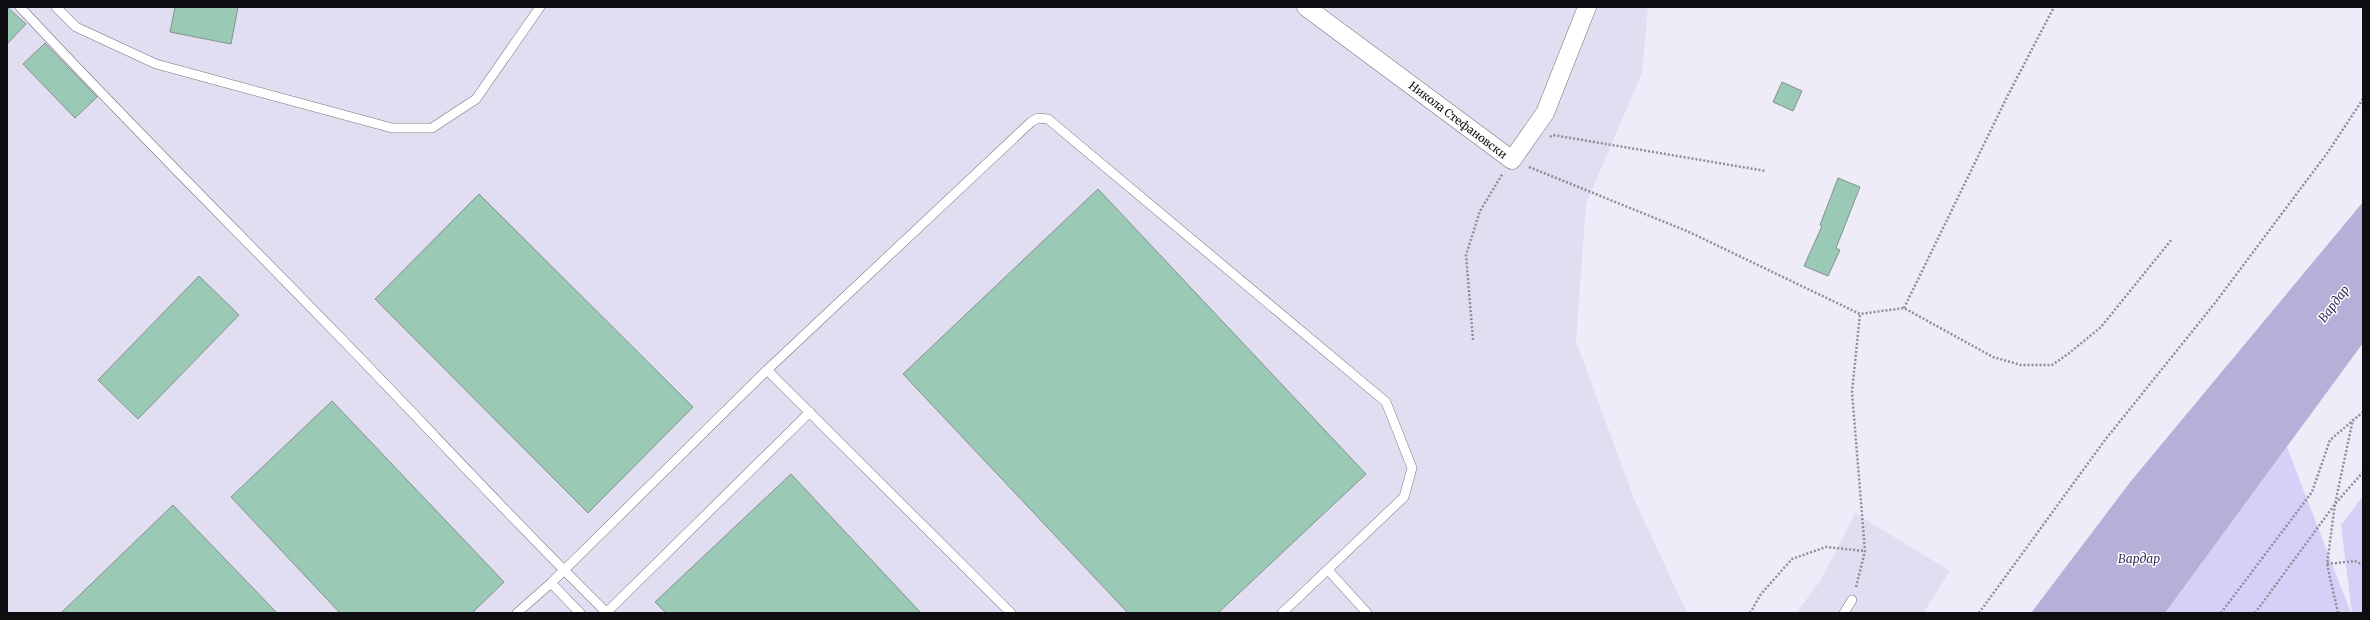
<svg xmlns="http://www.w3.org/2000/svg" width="2370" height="620" font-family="Merriweather,serif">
  <rect width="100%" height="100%" fill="#eeecf8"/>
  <!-- built -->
  <path fill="#e1def1" d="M7,7H1648L1642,73L1586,204L1576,341L1634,499L1687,613H7Z
    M1855,513L1950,571L1923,613H1796L1821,580Z"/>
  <!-- green -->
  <path fill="#d6d0f7" d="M2287,447L2351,613H2165Z
    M2363,496V613H2352L2341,525Z"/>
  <!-- water -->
  <path fill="#b6afd7" d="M2363,202V343L2165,613H2031L2131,481Z"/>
  <!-- building -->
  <path fill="#9ac9b6" stroke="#85918c" d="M7,7L26,24L7,44Z
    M175,7H238L231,44L170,32Z
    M45,43L97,97L75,118L23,64Z
    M1782,82L1802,91L1793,111L1773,102Z
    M1838,178L1860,187L1836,248L1840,250L1828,276L1804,266L1822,226L1820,225Z
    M1098,189L1366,474L1218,613H1128L903,374Z
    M479,194L693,407L588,513L375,299Z
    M199,276L239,315L138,419L98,380Z
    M332,401L504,582L472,613H340L231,497Z
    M791,474L921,613H666L655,602Z
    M173,505L277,613H61Z"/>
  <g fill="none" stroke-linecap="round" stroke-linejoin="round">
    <defs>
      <path id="lane" d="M20,7C121,116 226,220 330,327C423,422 512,520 607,613
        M56,7L76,27L156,64L392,128H432L476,99L540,7
        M767,370L1031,122L1038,118L1048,119L1386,402L1412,468L1404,497L1282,613
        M1329,571L1367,613
        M551,583L580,613
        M517,613L551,583L767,370L1011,613
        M606,613L810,412
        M1844,613L1852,600"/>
      <path id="street" d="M1306,7L1512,160L1545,113L1587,7"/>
    </defs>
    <!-- lane casing -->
    <use href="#lane" stroke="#75737d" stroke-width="10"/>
    <!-- street casing -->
    <use href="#street" stroke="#75737d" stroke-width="19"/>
    <!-- path -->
    <path stroke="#8f8e96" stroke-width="2.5" stroke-dasharray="2 2" stroke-linecap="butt" d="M1550,137L1553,135L1766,171
      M1529,167L1687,231L1860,314L1904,308L1993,357L2021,365H2052L2068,354L2101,327L2172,239
      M1904,308L2007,97L2054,7
      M1473,340L1466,255L1480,211L1503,173
      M2327,564L2355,561L2363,565
      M1856,587L1865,551L1852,392L1860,314
      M1750,613L1761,594L1792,559L1826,547L1865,551
      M1979,613L2105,440L2215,303L2328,152L2363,99
      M2221,613L2312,492L2330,440L2363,412
      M2255,613L2335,504L2363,472
      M2338,613L2327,564L2335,504L2353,419"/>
    <!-- lane -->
    <use href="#lane" stroke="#fff" stroke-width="9"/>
    <!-- street -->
    <use href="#street" stroke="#fff" stroke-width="18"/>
  </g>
  <g text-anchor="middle" stroke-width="3" stroke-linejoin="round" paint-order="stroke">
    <!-- street labels -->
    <g font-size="11" fill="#0e0e12" stroke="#fff">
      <text transform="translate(1458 120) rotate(37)" y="4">Никола Стефановски</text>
    </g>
    <!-- water labels -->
    <g font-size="12" font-style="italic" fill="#392e60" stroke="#fff">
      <text transform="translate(2334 304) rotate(-53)" y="4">Вардар</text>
      <text x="2139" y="563">Вардар</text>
    </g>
  </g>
  <!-- border -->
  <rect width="2370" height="620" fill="none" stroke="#0e0e12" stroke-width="16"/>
</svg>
